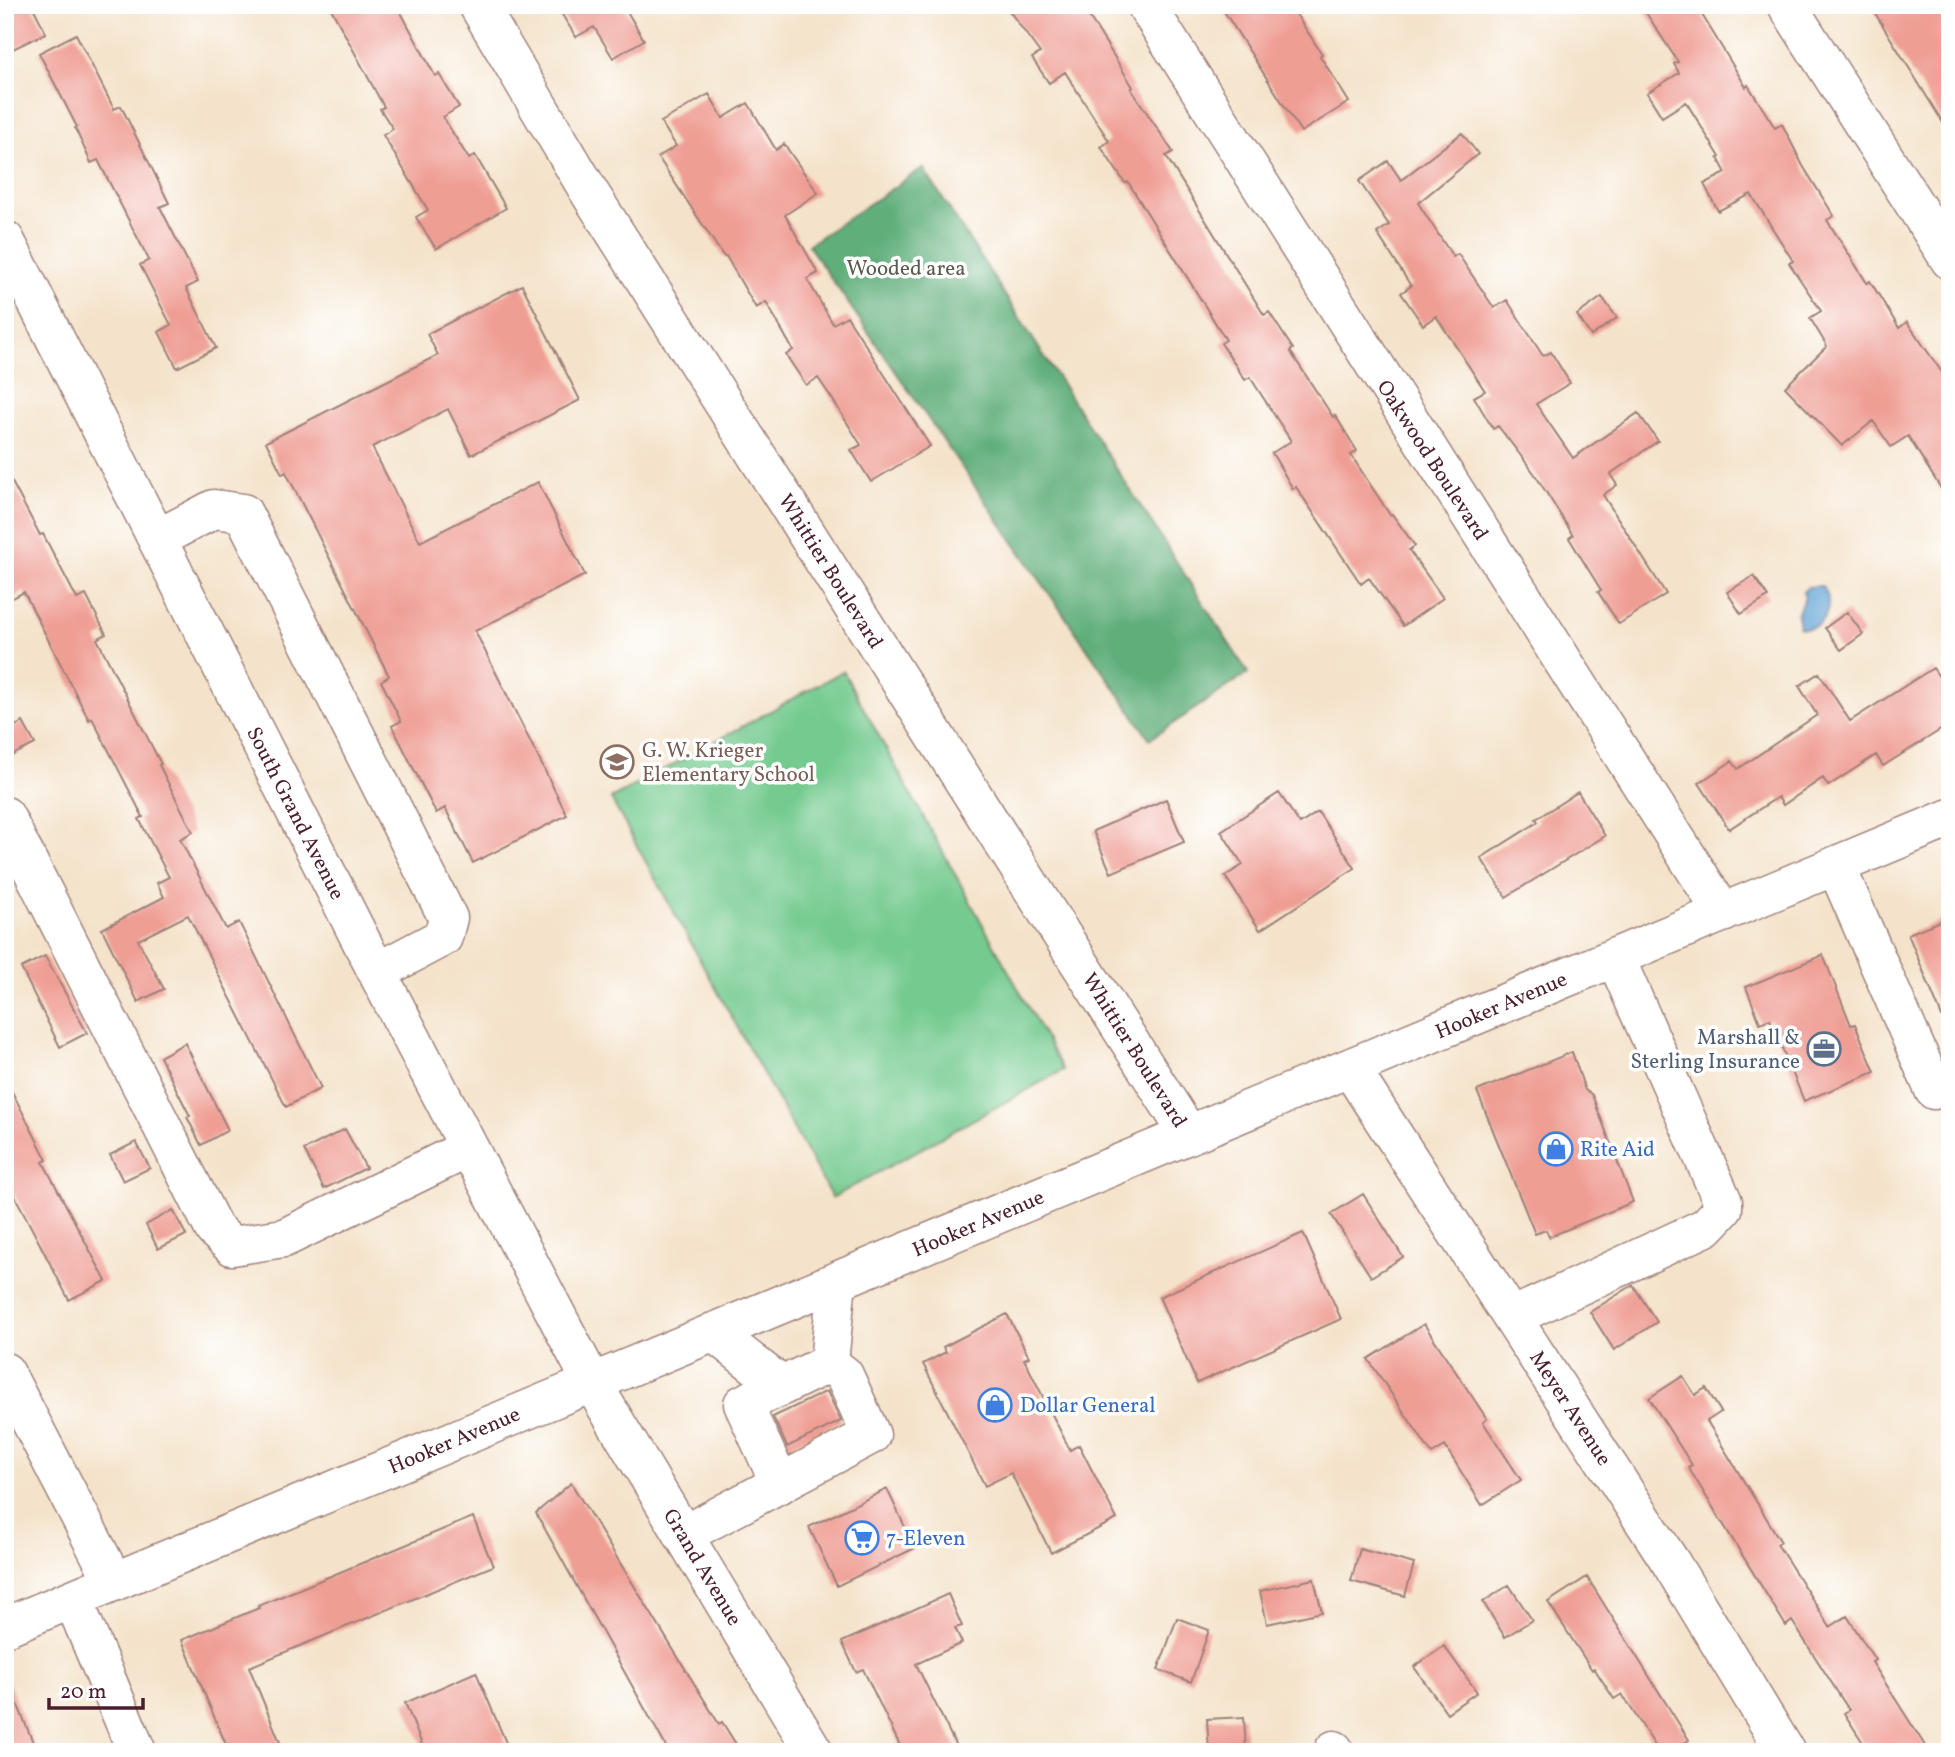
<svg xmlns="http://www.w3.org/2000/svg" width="1955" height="1757" font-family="Vollkorn,serif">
  <rect width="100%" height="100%" fill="#fff"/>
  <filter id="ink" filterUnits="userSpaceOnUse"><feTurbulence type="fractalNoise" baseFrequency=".0143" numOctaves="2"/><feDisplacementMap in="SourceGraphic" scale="14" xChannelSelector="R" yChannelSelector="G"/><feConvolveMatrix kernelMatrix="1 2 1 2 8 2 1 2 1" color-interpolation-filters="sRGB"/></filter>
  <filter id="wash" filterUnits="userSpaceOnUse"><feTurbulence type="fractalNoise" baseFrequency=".00686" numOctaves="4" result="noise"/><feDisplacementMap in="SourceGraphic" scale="28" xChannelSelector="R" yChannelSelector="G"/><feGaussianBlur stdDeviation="1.57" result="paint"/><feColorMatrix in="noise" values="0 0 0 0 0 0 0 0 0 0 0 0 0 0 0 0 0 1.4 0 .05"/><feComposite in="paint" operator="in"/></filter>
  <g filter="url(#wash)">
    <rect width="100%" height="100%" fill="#f4e3ca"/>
    <!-- green -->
    <path fill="#75cb8f" stroke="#60755d" stroke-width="2" d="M843,671L1063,1070L832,1198L611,799Z"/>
    <!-- forest -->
    <path fill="#60af7a" stroke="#556752" stroke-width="2" d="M923,168L1248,673L1150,739L808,245Z"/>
    <!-- water -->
    <path fill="#5da1d2" stroke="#54607e" stroke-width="2" d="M1822,586C1836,601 1825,635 1799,627L1797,614L1805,597L1803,592L1808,587Z"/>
    <g id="blocks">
      <!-- building -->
      <path fill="#ef9e94" d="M14,5H32L46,33L13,49L5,35V10Z
        M329,5H397L435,76L439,74L459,107L443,117L469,159L475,155L506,208L436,249L416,217L428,210L383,135L393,129L380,109L384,107Z
        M556,5H629L625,8L644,40L613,58L594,27L576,37Z
        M1005,5H1082L1107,45L1133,87L1131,89L1173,152L1166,156L1264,315L1269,312L1293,349L1290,351L1333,417L1335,415L1357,451L1351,455L1390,515L1392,514L1415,546L1409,550L1443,598L1403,626L1369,578L1361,584L1296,487L1293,489L1272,453L1291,441L1250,377L1245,380L1221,343L1226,340L1128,182L1125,183L1101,147L1109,141L1065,72L1049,83L1032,58L1040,53Z
        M1220,5H1290L1322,54L1320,56L1349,102L1301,132Z
        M1641,5H1696L1746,87L1748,85L1775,128L1782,124L1803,166L1834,216L1827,220L1867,283L1870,281L1899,328L1907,322L1950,384V503L1908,436L1891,447L1873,421L1842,446L1785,387L1827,346L1810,318L1821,311L1789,263L1793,261L1751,194L1718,211L1704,184L1726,173L1718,158L1720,157L1686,102L1662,117L1647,93L1679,73L1674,64L1678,62Z
        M1870,5H1944L1950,15V134Z
        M76,34L114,109L121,106L169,203L160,207L198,282L186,288L216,348L177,368L159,332L171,325L140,265L149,260L98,160L91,163L75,128L77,127L39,53Z
        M709,94L723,118L748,103L776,150L784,144L818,193L785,215L818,273L807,279L833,324L847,316L930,446L871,482L851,450L861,445L831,397L818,378L806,385L786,355L793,350L766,302L756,308L726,256L724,257L658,157L676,146L661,122Z
        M1462,133L1478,154L1418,203L1453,257L1458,254L1494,308L1507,300L1543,356L1551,352L1570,383L1536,404L1573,458L1638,413L1658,441L1610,474L1617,485L1603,495L1666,594L1619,624L1598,592L1601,590L1569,538L1573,535L1534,473L1498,426L1493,429L1474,397L1485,391L1436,316L1423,325L1401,293L1411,286L1377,233L1389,225L1359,181L1388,161L1401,180Z
        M522,285L580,400L471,455L448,409L372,447L420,542L538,482L585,575L475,631L567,815L473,863L445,808L436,813L392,726L401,721L381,681L389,676L286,472L282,474L266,442L438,355L427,334Z
        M1602,297L1617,318L1591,336L1577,315Z
        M5,469L40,535L43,534L77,599L86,595L106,634L97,639L161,764L159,765L193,832L180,839L226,929L239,922L321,1088L286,1107L188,915L138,940L164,989L138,1002L102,929L164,897L157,883L169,877L139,819L143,817L92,718L89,720L24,592L5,602Z
        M1754,576L1768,597L1741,614L1727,592Z
        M1847,612L1863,634L1841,650L1825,628Z
        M1933,668L1950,693V724L1883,766L1876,755L1828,786L1823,778L1783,805L1778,797L1729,829L1699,783L1732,761L1738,769L1817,715L1799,686L1819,673L1850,721Z
        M23,722L35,744L5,759V731Z
        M1578,792L1605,836L1506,897L1481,858L1538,822L1536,819Z
        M1279,793L1300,824L1318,812L1355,868L1260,930L1225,876L1243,865L1221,831Z
        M1166,799L1184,842L1111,873L1093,831Z
        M1950,917V1034H1949L1908,934Z
        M1823,955L1851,1025L1855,1024L1875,1072L1804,1101L1770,1019L1760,1023L1746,987Z
        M45,956L87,1033L60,1047L21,968Z
        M185,1043L228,1130L201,1145L187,1117L190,1116L160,1057Z
        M1572,1052L1585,1090L1592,1095L1633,1202L1549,1237L1546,1230L1535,1234L1477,1091Z
        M5,1078L47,1160L43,1162L106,1281L69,1300L5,1177Z
        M345,1129L366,1168L324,1189L304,1150Z
        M136,1142L150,1168L123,1181L110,1155Z
        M1363,1194L1403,1257L1371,1277L1331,1214Z
        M173,1210L186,1235L158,1249L146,1225Z
        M1303,1233L1341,1319L1197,1383L1159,1297Z
        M1633,1285L1657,1322L1614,1350L1590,1312Z
        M1007,1314L1029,1357L1024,1359L1070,1450L1079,1445L1117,1519L1051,1553L1011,1473L985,1486L923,1364L946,1352L943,1347Z
        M1424,1324L1487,1419L1483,1422L1521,1480L1482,1505L1445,1446L1432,1454L1368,1359Z
        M1683,1376L1695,1395L1706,1388L1721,1412L1707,1421L1781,1542L1777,1544L1830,1627L1847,1616L1875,1660L1872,1662L1929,1752H1869L1844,1713L1849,1710L1792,1621L1786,1626L1688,1467L1692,1465L1649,1398Z
        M827,1391L841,1421L787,1447L773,1417Z
        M571,1483L719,1724L722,1722L741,1752H669L536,1513Z
        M887,1489L915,1548L837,1586L809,1527Z
        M473,1517L493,1566L249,1667L284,1752H229L182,1640L259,1608L258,1606Z
        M1360,1549L1414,1564L1405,1596L1351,1581Z
        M1587,1577L1689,1740L1671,1752H1659L1622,1694L1614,1699L1594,1668L1592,1670L1548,1602Z
        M1314,1579L1322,1612L1267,1624L1260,1591Z
        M1509,1585L1532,1620L1505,1637L1483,1602Z
        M948,1594L962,1626L955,1628L962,1643L916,1664L959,1752H903L863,1669L856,1672L842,1642Z
        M1177,1618L1209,1630L1191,1682L1158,1670Z
        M1444,1646L1477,1692L1447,1713L1414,1667Z
        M476,1672L510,1752H425L405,1703Z
        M5,1676H6L37,1752H5Z
        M1244,1717L1246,1752H1209L1207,1719Z"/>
    </g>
  </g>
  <g filter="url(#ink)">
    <use href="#blocks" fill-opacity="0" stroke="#9f817a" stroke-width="2"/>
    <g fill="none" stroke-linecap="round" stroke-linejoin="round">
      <defs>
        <path id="minor" d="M478,5L591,195L1189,1135
          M1146,5L1723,913
          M1787,5L1950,260
          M5,240L377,972L592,1383L814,1752
          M157,539L214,509L243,513L448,918L443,937L377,972
          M5,816L214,1229L232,1246L284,1238L469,1148
          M1836,866L1934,1090L1950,1084
          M1350,1068L1671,1563L1786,1752
          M1512,1317L1706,1227L1723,1209V1202L1615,957
          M713,1332L782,1386L829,1363L837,1281
          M5,1372L114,1582
          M780,1484L743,1404L782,1386
          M683,1535L871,1435L844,1375L829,1363
          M73,1599L137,1752
          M5,1627L1950,818
          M1334,1750V1752"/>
      </defs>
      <!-- minor casing -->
      <use href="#minor" stroke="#9f817a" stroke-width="41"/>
      <!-- minor -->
      <use href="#minor" stroke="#fff" stroke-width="38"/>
    </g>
  </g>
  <!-- icons -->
  <defs>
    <symbol id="school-ring" viewBox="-11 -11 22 22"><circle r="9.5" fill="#fff" stroke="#8d6e63" stroke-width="1.5"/><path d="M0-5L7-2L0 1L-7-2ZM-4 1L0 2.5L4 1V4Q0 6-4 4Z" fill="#8d6e63"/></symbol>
    <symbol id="office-ring" viewBox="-11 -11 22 22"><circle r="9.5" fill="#fff" stroke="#5c6f8a" stroke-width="1.5"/><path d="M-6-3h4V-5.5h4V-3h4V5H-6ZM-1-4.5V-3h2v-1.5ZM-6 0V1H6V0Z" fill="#5c6f8a"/></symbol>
    <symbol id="shop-ring" viewBox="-11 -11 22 22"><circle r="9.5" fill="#fff" stroke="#3f7fe0" stroke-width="1.5"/><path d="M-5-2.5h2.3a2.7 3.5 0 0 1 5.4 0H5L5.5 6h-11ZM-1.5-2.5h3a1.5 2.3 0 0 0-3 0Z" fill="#3f7fe0"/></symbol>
    <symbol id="supermarket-ring" viewBox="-11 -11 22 22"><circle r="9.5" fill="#fff" stroke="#3f7fe0" stroke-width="1.5"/><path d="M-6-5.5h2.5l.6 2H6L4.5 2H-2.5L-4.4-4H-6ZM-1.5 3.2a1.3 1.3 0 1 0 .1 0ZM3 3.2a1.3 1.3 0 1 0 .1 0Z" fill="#3f7fe0"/></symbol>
  </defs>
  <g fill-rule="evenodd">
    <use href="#school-ring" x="598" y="743" width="38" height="38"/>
    <use href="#office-ring" x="1805" y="1030" width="38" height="38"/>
    <use href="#shop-ring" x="1537" y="1130" width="38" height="38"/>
    <use href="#shop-ring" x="976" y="1386" width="38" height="38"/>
    <use href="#supermarket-ring" x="843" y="1519" width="38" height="38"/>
  </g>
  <g text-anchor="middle" stroke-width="7" stroke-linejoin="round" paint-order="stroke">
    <!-- park labels -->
    <g font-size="21" fill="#595b4e" stroke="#fff">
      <text x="906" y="275">Wooded area</text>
    </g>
    <!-- street labels -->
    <g font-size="21" fill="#4a1f2b" stroke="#fff">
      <text transform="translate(1433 460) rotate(57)" y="7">Oakwood Boulevard</text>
      <text transform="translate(831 571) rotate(58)" y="7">Whittier Boulevard</text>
      <text transform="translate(296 813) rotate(63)" y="7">South Grand Avenue</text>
      <text transform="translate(1501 1005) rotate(-23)" y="7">Hooker Avenue</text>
      <text transform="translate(1135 1050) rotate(58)" y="7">Whittier Boulevard</text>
      <text transform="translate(978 1223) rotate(-23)" y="7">Hooker Avenue</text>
      <text transform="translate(1571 1408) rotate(57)" y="7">Meyer Avenue</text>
      <text transform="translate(454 1440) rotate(-23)" y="7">Hooker Avenue</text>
      <text transform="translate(703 1567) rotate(59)" y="7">Grand Avenue</text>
    </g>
    <!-- education labels -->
    <g font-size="21" fill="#785e54" stroke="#fff" text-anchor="start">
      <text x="642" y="757">G. W. Krieger<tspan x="642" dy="24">Elementary School</tspan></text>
    </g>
    <!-- service labels -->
    <g font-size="21" fill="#4e5e75" stroke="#fff" text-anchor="end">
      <text x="1800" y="1044">Marshall &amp;<tspan x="1800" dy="24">Sterling Insurance</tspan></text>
    </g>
    <!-- shop labels -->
    <g font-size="21" fill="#366cbe" stroke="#fff" text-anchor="start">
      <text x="1580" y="1156">Rite Aid</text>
      <text x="1020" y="1412">Dollar General</text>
      <text x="886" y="1545">7-Eleven</text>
    </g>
  </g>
  <!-- margin -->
  <rect width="1955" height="1757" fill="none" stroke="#fff" stroke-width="28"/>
  <!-- scale -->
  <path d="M49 1698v10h94v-10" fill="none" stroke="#4a1f2b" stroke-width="3.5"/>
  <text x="60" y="1698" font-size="21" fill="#4a1f2b" stroke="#ffffff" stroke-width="5" paint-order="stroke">20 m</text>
</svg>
